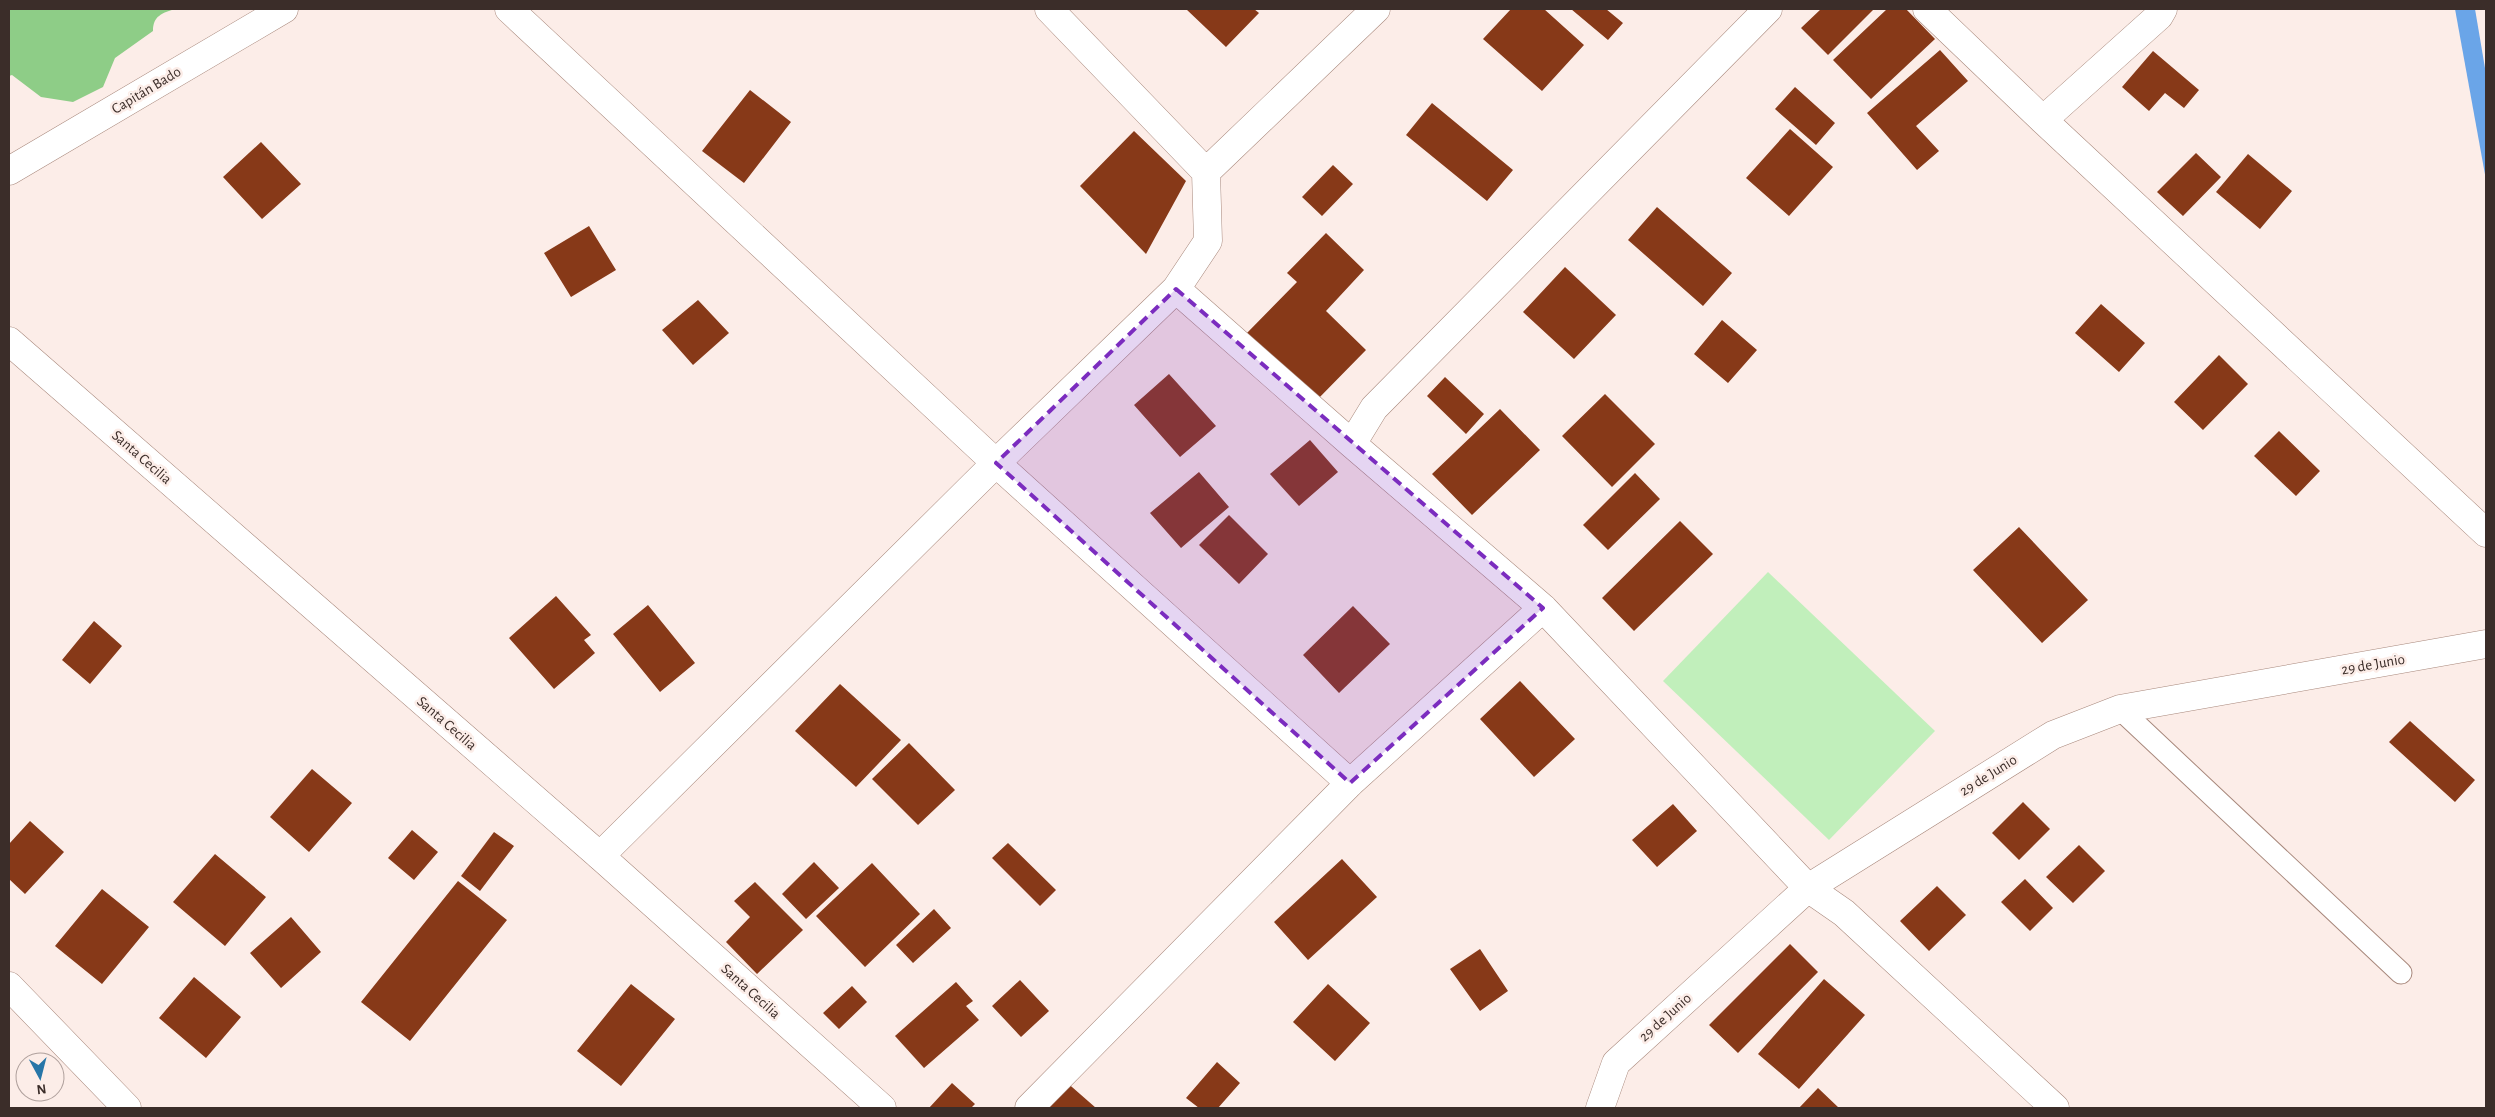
<svg xmlns="http://www.w3.org/2000/svg" width="2495" height="1117" font-family="'Alegreya Sans',sans-serif">
  <rect width="100%" height="100%" fill="#fcede8"/>
  <!-- green -->
  <path fill="#c1efbb" d="M1768,572L1935,731L1829,840L1663,681Z"/>
  <!-- forest -->
  <path fill="#8ecd87" d="M9,9H175C162,13 153,16 153,31L115,58L103,87L73,102L41,97L12,75L9,76Z"/>
  <!-- water -->
  <path fill="#6aa5e8" d="M2455,9H2475L2486,74V180Z"/>
  <!-- building -->
  <path fill="#873918" d="M1186,9H1254L1259,13L1226,47Z
    M1511,9H1544L1584,45L1542,91L1483,39Z
    M1571,9H1606L1623,23L1608,40Z
    M1821,9H1874L1828,55L1801,28Z
    M1887,9H1906L1935,39L1871,99L1833,60Z
    M1940,50L1968,81L1916,126L1939,151L1917,170L1867,113Z
    M2153,51L2199,90L2184,108L2165,93L2149,111L2122,87Z
    M1795,87L1835,123L1816,145L1775,109Z
    M750,90L791,122L744,183L702,151Z
    M1432,103L1513,170L1487,201L1406,135Z
    M1790,129L1833,167L1789,216L1746,178Z
    M1134,131L1186,181L1146,254L1080,186Z
    M261,142L301,184L262,219L223,177Z
    M2196,153L2221,177L2183,216L2157,192Z
    M2248,154L2292,191L2260,229L2216,192Z
    M1333,165L1353,184L1322,216L1302,197Z
    M1657,207L1732,273L1703,306L1628,240Z
    M589,226L616,270L571,297L544,253Z
    M1326,233L1364,270L1326,311L1366,350L1315,402L1246,334L1297,282L1287,273Z
    M1565,267L1616,315L1574,359L1523,312Z
    M698,300L729,333L693,365L662,330Z
    M2101,304L2145,343L2119,372L2075,333Z
    M1722,320L1757,350L1728,383L1694,354Z
    M2219,355L2248,384L2203,430L2174,402Z
    M1169,374L1216,426L1180,457L1134,405Z
    M1445,377L1484,414L1466,434L1427,396Z
    M1605,394L1655,444L1612,487L1562,436Z
    M1500,409L1540,450L1472,515L1432,474Z
    M2279,431L2320,471L2296,496L2254,456Z
    M1310,440L1338,472L1299,506L1270,474Z
    M1199,472L1229,507L1181,548L1150,513Z
    M1635,473L1660,499L1608,550L1583,525Z
    M1229,515L1268,554L1239,584L1199,545Z
    M1680,521L1713,554L1634,631L1602,598Z
    M2019,527L2088,600L2042,643L1973,570Z
    M556,596L591,635L584,640L595,653L554,689L509,638Z
    M648,605L695,663L660,692L613,634Z
    M1353,606L1390,644L1339,693L1303,655Z
    M94,621L122,646L90,684L62,660Z
    M1520,681L1575,739L1534,777L1480,719Z
    M840,684L901,740L856,787L795,731Z
    M2410,721L2475,780L2455,802L2389,742Z
    M909,743L955,790L918,825L872,779Z
    M312,769L352,803L309,852L270,817Z
    M2023,802L2050,829L2019,860L1992,833Z
    M1673,804L1697,831L1657,867L1632,840Z
    M30,821L64,852L25,894L9,879V844Z
    M412,830L438,852L414,880L388,858Z
    M494,832L514,846L480,891L461,876Z
    M1008,843L1056,890L1040,906L992,858Z
    M2079,845L2105,871L2073,903L2046,877Z
    M215,854L266,897L225,946L173,902Z
    M1342,859L1377,897L1308,960L1274,922Z
    M814,862L839,888L806,919L782,894Z
    M872,863L920,914L865,967L816,916Z
    M2025,879L2053,908L2030,931L2001,902Z
    M458,881L507,920L410,1041L361,1002Z
    M755,882L803,930L757,974L726,942L750,917L734,901Z
    M1937,886L1966,915L1929,951L1900,921Z
    M102,889L149,927L102,984L55,946Z
    M934,909L951,928L913,963L896,945Z
    M291,917L321,952L281,988L250,953Z
    M1790,944L1818,972L1738,1053L1709,1025Z
    M1480,949L1508,991L1480,1011L1450,969Z
    M194,977L241,1017L206,1058L159,1018Z
    M1824,979L1865,1015L1799,1089L1758,1054Z
    M1020,980L1049,1011L1021,1037L992,1006Z
    M956,982L973,1001L966,1006L979,1020L924,1068L895,1036Z
    M631,984L675,1019L621,1086L577,1051Z
    M1328,984L1370,1023L1335,1061L1293,1022Z
    M852,986L867,1002L839,1029L823,1013Z
    M1217,1062L1240,1083L1218,1108H1199L1186,1098Z
    M1064,1080L1096,1108H1038Z
    M952,1083L975,1104L971,1108H929Z
    M1818,1088L1839,1108H1799Z"/>
  <g fill="none" stroke-linecap="round" stroke-linejoin="round">
    <defs>
      <path id="service" d="M2120,709L2401,973"/>
      <path id="minor" d="M509,9L996,463L1350,783
        M1927,9L2043,120L2486,533
        M2043,120L2159,16L2163,9
        M1206,172L1376,9
        M1176,289L1352,444L1543,608L1808,888L1844,913L2055,1108
        M1352,444L1374,408L1768,9
        M600,856L996,463L1176,289L1208,241L1206,172L1049,9
        M9,986L127,1108
        M1029,1108L1350,783L1543,608
        M1600,1108L1616,1063L1808,888L2053,735L2120,709L2486,644"/>
      <path id="tertiary" d="M9,171L284,9
        M9,341L600,856L882,1108"/>
    </defs>
    <!-- service casing -->
    <use href="#service" stroke="#a8887c" stroke-width="23"/>
    <!-- minor casing -->
    <use href="#minor" stroke="#a8887c" stroke-width="29"/>
    <!-- tertiary casing -->
    <use href="#tertiary" stroke="#a8887c" stroke-width="29"/>
    <!-- service -->
    <use href="#service" stroke="#fff" stroke-width="21"/>
    <!-- minor -->
    <use href="#minor" stroke="#fff" stroke-width="28"/>
    <!-- tertiary -->
    <use href="#tertiary" stroke="#fff" stroke-width="28"/>
  </g>
  <!-- marked area -->
  <path fill="#7b2cbf" fill-opacity="0.2" stroke="#7b2cbf" stroke-width="4" stroke-dasharray="10 6" stroke-linejoin="round" d="M1176,289L1543,608L1350,783L996,463Z"/>
  <g text-anchor="middle" stroke-width="5" stroke-linejoin="round" paint-order="stroke">
    <!-- street labels -->
    <g font-size="15" fill="#3b2d29" stroke="#fcede8">
      <text transform="translate(146 90) rotate(-31)" y="5">Capitán Bado</text>
      <text transform="translate(142 457) rotate(41)" y="5">Santa Cecilia</text>
      <text transform="translate(2373 664) rotate(-10)" y="5">29 de Junio</text>
      <text transform="translate(447 723) rotate(41)" y="5">Santa Cecilia</text>
      <text transform="translate(1988 775) rotate(-32)" y="5">29 de Junio</text>
      <text transform="translate(751 991) rotate(42)" y="5">Santa Cecilia</text>
      <text transform="translate(1665 1017) rotate(-42)" y="5">29 de Junio</text>
    </g>
  </g>
  <!-- border -->
  <rect width="2495" height="1117" fill="none" stroke="#3b2d29" stroke-width="20"/>
  <!-- north arrow -->
  <g transform="translate(40 1077) rotate(173)"><circle r="24" fill="#fcede8" stroke="#afa09c"/>
  <path d="M0-4L9 19L0 12L-9 19Z" fill="#2776a8"/>
  <text y="-8" font-size="14" font-weight="bold" text-anchor="middle" fill="#3b2d29">N</text>
  </g>
</svg>
